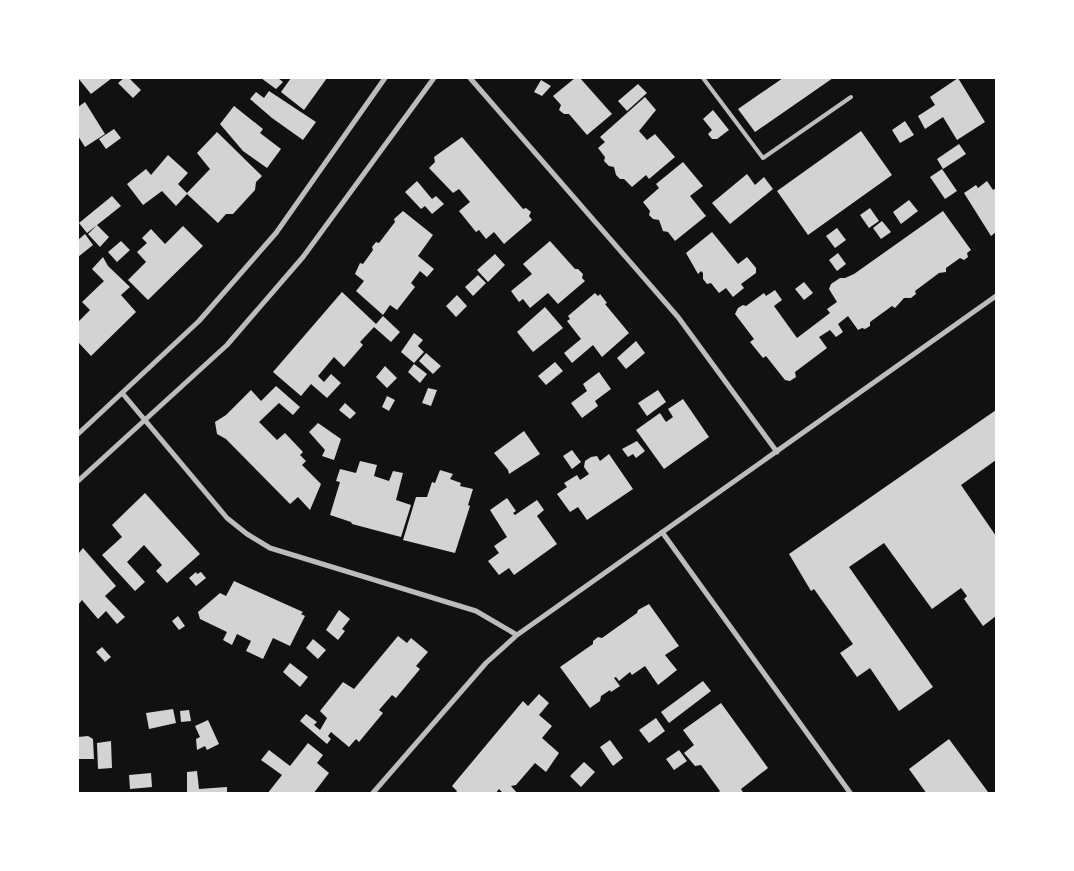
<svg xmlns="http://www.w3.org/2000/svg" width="1074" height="871" font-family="'Nunito Sans',sans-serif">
  <rect width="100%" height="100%" fill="#111"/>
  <!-- building -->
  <path fill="#d3d3d3" d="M78,78H112L91,94Z
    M124,78H129L141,90L133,98L118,83Z
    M261,78H278L283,82L276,89Z
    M291,78H327L304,110L281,92Z
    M575,78H580L612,114L587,135L569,114H564L559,110L561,105L553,96Z
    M783,78H833L755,132L738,109Z
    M958,78L985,122L957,140L943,117L925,129L918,116L935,105L930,97Z
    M541,80L551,86L542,96L534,92Z
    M638,84L647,93L627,111L618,101Z
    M269,91L316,122L303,140L272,118L250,99L256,92L264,98Z
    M645,97L656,110L639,131L647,140L655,134L675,157L649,179L646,175L632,187L624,179H620L616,175L614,167L609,166L604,161L605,157L598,148L605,142L600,137Z
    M85,102L105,134L85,147L78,136V107Z
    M234,106L263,129L260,133L281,149L267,168L243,151L220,124Z
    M713,110L729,130L717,139H712L708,134L712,130L703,119Z
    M905,121L914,135L900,143L892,130Z
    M114,129L121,138L106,149L99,139Z
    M861,131L892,175L808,235L777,191Z
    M217,132L262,176L256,182L255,190L233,214H226L218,223L187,194L176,206L162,191L143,205L127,184L146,169L151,175L168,155L188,173L178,184L187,193L210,169L197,153Z
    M462,137L523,209L526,208L531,212L529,216L532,220L504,244L494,232L486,239L479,230L476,232L459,211L470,202L459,189L453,193L429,168L435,162L434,157Z
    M959,144L966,154L943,169L937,159Z
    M683,162L703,186L690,196L706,216L675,241L668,232L663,231L659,220L653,219L649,215L650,211L643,202L659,188L656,184Z
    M942,169L957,191L945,199L930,177Z
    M747,174L755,185L764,177L773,189L730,224L712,203Z
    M417,181L432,199L436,196L444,204L432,214L425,206L421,209L405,192Z
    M987,181L993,190L996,188V232L991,236L964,193L976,185L978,188Z
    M112,196L121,206L87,233L79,223Z
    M909,200L918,211L901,224L893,212Z
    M870,208L879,221L869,228L860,215Z
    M403,211L433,235L418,256L434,269L427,277L420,271L411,283L415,287L397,310L390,305L383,315L356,291L364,281L355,274L360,263L363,264L373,250L372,247L376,242L379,243L395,222L394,219Z
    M943,211L971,250L967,253L968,257L964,260L960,258L946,268V272L939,273L915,291L916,294L911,298H904L895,308L892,306L870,322V326L865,329L862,328L858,330L848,316L838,324L843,332L836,337L830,330L819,337L827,348L795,372L796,377L790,381L785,380L766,356L763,358L750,342L754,339L735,314L738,308L743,305L746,306L764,293L766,296L775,290L782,300L774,306L797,338L830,313L827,309L837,302L829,289L831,284L840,278H845L854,274Z
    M882,221L891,232L881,239L873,228Z
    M97,225L109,237L100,247L88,234Z
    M183,226L203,246L148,300L128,280L146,262L137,252L147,243L142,238L151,229L165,244Z
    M837,228L846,240L835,248L826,236Z
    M712,232L738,264L747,257L756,268V273L741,284L744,288L733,297L726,288L719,293L711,283L707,284L703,279V273L701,271L698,274L686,253Z
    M85,234L93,245L78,257V240Z
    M121,241L130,250L117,262L108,252Z
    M550,241L575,269H578L583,274L582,278L585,281L558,304L548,293L530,308L523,299L519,302L511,291L532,274L523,264Z
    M838,253L846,264L837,271L829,260Z
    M495,254L505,265L488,282L477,270Z
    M103,257L108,266L130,287L121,295L136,312L91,356L78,342V322L90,310L82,302L104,281L92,269Z
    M478,275L486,283L473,296L465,287Z
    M804,282L813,293L804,300L795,289Z
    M342,292L376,324L383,316L400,332L391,342L374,327L360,342L363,345L344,367L334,357L318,376L324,382L331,374L341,383L327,398L311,384L301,396L273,372Z
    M595,293L598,296L600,294L607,303L605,304L629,333L602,357L593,345L572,363L564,353L581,339L567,321L570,319L568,316Z
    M457,295L467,306L456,317L446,306Z
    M545,307L563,328L533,352L517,332Z
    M414,333L423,340L418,346L424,352L414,363L401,352Z
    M636,341L645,353L626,369L617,358Z
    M426,353L441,366L433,374L419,361Z
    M555,362L563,371L546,385L538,376Z
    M414,364L427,374L420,383L408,372Z
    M385,366L397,378L387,388L376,377Z
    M599,372L611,389L595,401L598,406L582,418L571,403L587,391L583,384Z
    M276,386L300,407L293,415L279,403L259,422L277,440L285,433L303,452L300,455L306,461L302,465L321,484L310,510L298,497L290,504L226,439L217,434L215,422L226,415L251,390L261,401Z
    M428,388L437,390L431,406L422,403Z
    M658,390L666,402L647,416L638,403Z
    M387,396L395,400L389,411L382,407Z
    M683,399L709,437L664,469L636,430L660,413L666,422L673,417L668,409Z
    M345,403L356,413L350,419L339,410Z
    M996,410V460L961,485L996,536V616L983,626L964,599L967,596L961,588L932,609L884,543L849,567L933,687L899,711L870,668L857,677L840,653L853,644L814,589L811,591L789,554Z
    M318,423L341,439L334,460L322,456L325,450L309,432Z
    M524,431L540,454L509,474L508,470L494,453Z
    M637,441L645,451L636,458L633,454L628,457L622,449Z
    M572,450L581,462L572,469L563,456Z
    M609,454L633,489L587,520L578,507L570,512L557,494L567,487L564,483L577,475L580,480L589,474L584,467L585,461L591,457L597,456L600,461Z
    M360,461L377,465L374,476L389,481L393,471L403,473L396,500L411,505L401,537L352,524L351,522L330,515L340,482L336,481L340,469L356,473Z
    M440,470L453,474L450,479L461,483L460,486L473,489L468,505L470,506L455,553L403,540L416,497H427L432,482L435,483Z
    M145,493L200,554L167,583L156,571L162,565L144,545L127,562L145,582L135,591L102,555L122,537L112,525Z
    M507,498L516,511L513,513L515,515L537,500L544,510L537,516L557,544L514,575L509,568L499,575L488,561L499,553L494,546L507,537L490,510Z
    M83,548L116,586L105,596L125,617L117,624L106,611L98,619L82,600L78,605V554Z
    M196,572L197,574L201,572L206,578L196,586L189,578Z
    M234,581L303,612L301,614L305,616L290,646L273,638L263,659L246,651L251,641L237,634L232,645L223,640L227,632L200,619L198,612L220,593L226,596Z
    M649,604L679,646L665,655L677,670L658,685L645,666L632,675L630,672L619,681L616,677L614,678L620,686L611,692L610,690L601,696L600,701L590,708L560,667L593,644V641L598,637L602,638L637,613L638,610Z
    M339,610L350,619L342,629L345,631L338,640L326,630Z
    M178,616L185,626L179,630L172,621Z
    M398,636L407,643L411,638L428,652L416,666L420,669L396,698L392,695L379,710L383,713L359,742L356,739L349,747L331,732L328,736L331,739L327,744L300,721L306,714L317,722L314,725L320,730L327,718L320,711L343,682L354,689Z
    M313,639L326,650L318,659L306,648Z
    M102,647L111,657L105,662L96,652Z
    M290,663L308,677L300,687L283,672Z
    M703,681L711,691L669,723L661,712Z
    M539,694L549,703L539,715L552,726L542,738L559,753L546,772L535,763L516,785L511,786L518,794H504L499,789L495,794H455L457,791L452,786L523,701L528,706Z
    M721,703L768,768L741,789L744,794H717L720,791L701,765L695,766L684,753L694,745L683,730Z
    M173,709L176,723L149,729L146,713Z
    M189,710L191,721L181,722L180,711Z
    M656,718L665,731L649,743L639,730Z
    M208,720L219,744L207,750L205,746L197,750L196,739L200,737L195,726Z
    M88,736L93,739L94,759H78V737Z
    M949,739L988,792L985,794H927L909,769Z
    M610,740L623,758L613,766L600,747Z
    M111,741L112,768L98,769L97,743Z
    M308,743L323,755L317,763L329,773L313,794H267L282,775L261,760L269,750L290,766Z
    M679,750L687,761L674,770L666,759Z
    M584,762L595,772L581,787L570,776Z
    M197,771L199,789L227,787V794H187V772Z
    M151,773L152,787L130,789L129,775Z"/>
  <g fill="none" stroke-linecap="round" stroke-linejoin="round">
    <!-- service -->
    <path stroke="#bcbcbc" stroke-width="4" d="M703,78L763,158L851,97"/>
    <!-- minor -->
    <path stroke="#bcbcbc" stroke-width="5" d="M470,78L678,317L777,452
      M123,394L227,518L247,534L270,548L476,611L517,635
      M78,434L199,321L276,233L385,78
      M78,481L227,345L303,257L434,78
      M662,532L851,794
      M372,794L486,663L517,635L996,296"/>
  </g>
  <!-- border -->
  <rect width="1074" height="871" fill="none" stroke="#ffffff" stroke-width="158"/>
</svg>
